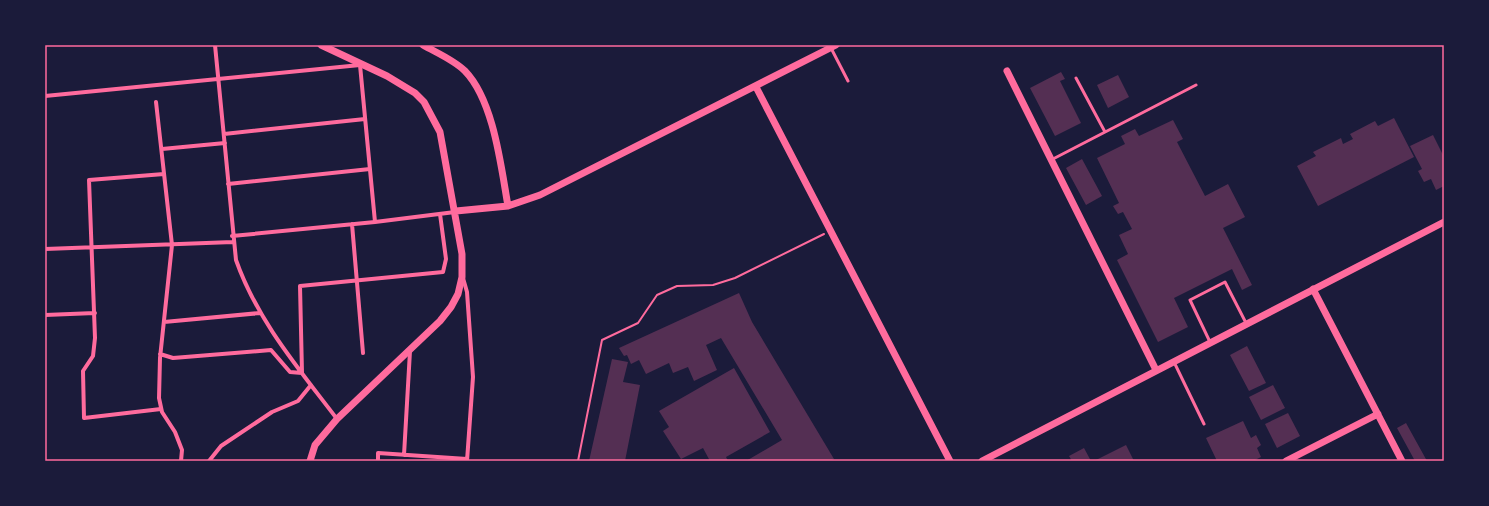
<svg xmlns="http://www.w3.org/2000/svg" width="1489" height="506" font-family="'Roboto Condensed',sans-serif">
  <rect width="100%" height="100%" fill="#1b1b3a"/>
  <!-- building -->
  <path fill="#542f53" d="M1061,72L1065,79L1060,81L1081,123L1055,136L1030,88Z
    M1118,75L1129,97L1108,108L1097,85Z
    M1394,118L1414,157L1318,206L1297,166L1316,156L1313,152L1341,138L1343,144L1353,139L1350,134L1375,121L1378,126Z
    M1173,120L1183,139L1177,142L1205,196L1228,184L1245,217L1223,228L1252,285L1242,290L1232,269L1174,298L1188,327L1158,342L1117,260L1128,254L1119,235L1132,229L1123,212L1118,214L1113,206L1119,203L1097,158L1125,144L1121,136L1135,129L1139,136Z
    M1433,135L1444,157V186L1436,190L1431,179L1424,182L1418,171L1422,169L1410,146Z
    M1082,159L1102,196L1086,205L1066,168Z
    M739,293L752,322L834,459L830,461H746L782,440L721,338L706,345L717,370L694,381L688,367L673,373L669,363L646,374L639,360L631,364L627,355L624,356L619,348Z
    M1247,346L1266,383L1249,391L1230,355Z
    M612,359L628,362L623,382L640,385L625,461H589Z
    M734,368L770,432L726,457L728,461H710L703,448L681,459L663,431L669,427L659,411Z
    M1273,385L1285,408L1261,420L1249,397Z
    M1288,413L1300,436L1277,448L1265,424Z
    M1243,421L1251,438L1256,435L1261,445L1257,448L1261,457L1253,461H1217L1206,438Z
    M1406,423L1427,461H1415L1397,428Z
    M1126,445L1134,461H1094Z
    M1084,448L1091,461H1072L1069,456Z"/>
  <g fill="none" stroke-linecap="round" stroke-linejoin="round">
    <!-- path -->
    <path stroke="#ff6b9d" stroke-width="2" d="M578,461L602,340L638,323L657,295L677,286L713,285L735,278L824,234"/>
    <!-- service -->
    <path stroke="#ff6b9d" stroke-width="3" d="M831,48L848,81
      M1076,78L1105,132
      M1051,160L1196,85
      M1210,342L1190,300L1225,282L1246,323
      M1174,362L1204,424"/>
    <!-- minor -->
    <path stroke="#ff6b9d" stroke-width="4" d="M215,45L236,260C257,320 299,369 337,419
      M45,96L360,65L375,222
      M156,102L172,245L160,358L159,398L162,412L175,432L182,450L181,461
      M224,134L365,119
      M162,149L225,143
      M228,184L370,169
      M352,224L363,353
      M232,236L375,222L455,212
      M45,249L233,242
      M463,278L467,292L473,377L467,461
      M45,315L95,313
      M164,322L260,313
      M160,354L173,358L271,350L290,372L302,373L300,286L443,272L446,259L440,214
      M161,409L84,418L83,371L93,356L95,338L89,180L164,174
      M404,455L410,351
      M209,461L221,446L272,412L298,401L311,385
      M378,461V453L467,459"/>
    <!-- tertiary -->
    <path stroke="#ff6b9d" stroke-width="7" d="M423,45C437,53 454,60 465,71C494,101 501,167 508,206
      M1007,71L1156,370
      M756,87L950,461
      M456,211L508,206L540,195L836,45
      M1313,289L1402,461
      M310,461L315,445L337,419L440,321L451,307L458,294L462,277V254L440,132L424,102L415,93L387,76L321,45
      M982,461L1444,222
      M1286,461L1378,414"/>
  </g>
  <!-- border -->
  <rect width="1489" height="506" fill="none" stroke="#1b1b3a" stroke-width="92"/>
  <rect x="46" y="46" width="1397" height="414" fill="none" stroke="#ff6b9d" stroke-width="1.5"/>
</svg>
